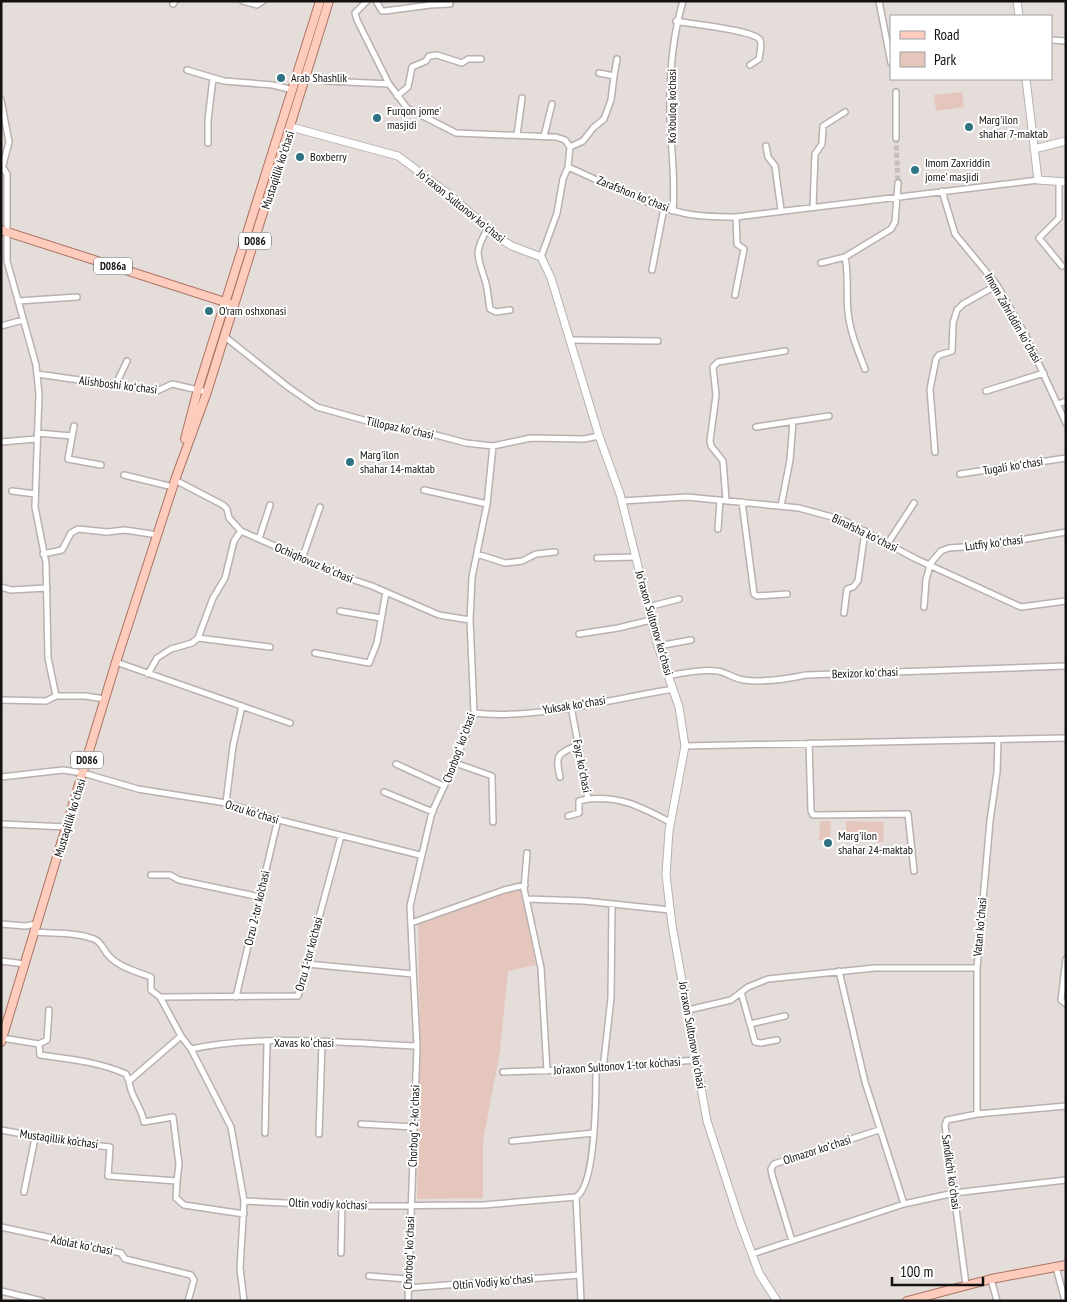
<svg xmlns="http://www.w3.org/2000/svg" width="1067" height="1302" font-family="'PT Sans Narrow',sans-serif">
  <rect width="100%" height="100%" fill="#e4ddda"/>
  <!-- green -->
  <path fill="#e5c6bc" d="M962,92L964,107L936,111L934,95Z
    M820,821H831L830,840H819Z
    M846,821L884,822L883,842H846Z
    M522,887L536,965L508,971L500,1051L483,1141V1198L417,1199L420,1034L418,922Z"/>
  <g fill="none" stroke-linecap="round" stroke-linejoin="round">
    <!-- street-tunnel -->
    <path stroke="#c5bebc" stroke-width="5" stroke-dasharray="5 2.5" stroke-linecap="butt" d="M896,138L898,183"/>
    <defs>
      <path id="street" d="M243,1L257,5L263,1
        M367,1L355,13L357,20L389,84
        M376,1L382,11H385L430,5V1
        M879,1L891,63
        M173,4L175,1
        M430,5L450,4
        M676,21C689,24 755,30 760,40C762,44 760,54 759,59L750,65
        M1051,40L1066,41
        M187,70L224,81L273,85L293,90
        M306,76L327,81L389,84L407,108L456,133L556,137L565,140L570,147L568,167L563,179L557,213L541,257
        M614,76L617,59
        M896,92V138
        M397,96L408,87L412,67L426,61L429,56L437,55L462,63L468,59H481
        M1,100L9,142L3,165
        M517,135L522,98
        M544,136L552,104
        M208,143V120L213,78
        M766,146L768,157L775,166L781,210
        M570,147L583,141L593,128L604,119L611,100L614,76L599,73
        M1,165L7,174V261L36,365L39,394L35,507L46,563L48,658L56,696
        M568,167C605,183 643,204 683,213C700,217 718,217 736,217L1038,180
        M1059,181V218L1039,238L1062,266
        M942,191L955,234L997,285L1025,334L1066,423
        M813,207L815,154L822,144L823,126L845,112
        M673,211C675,186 673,163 671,138C668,92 670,45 683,1
        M488,228C475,250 476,254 484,277C488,287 488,299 490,309L496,312L510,310
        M845,257C849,276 846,294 848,312C850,332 858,351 865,369
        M821,263L845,257L891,229L895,222L898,183
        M652,270L664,208
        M735,295L744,249L737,244L736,217
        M18,301L77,297
        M1,326L23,320
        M224,336L288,387L317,407L392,428L436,435L466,443L493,446L531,438L584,439L599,436
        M571,340L658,341
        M37,374L157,391L172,384L207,392
        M116,384L127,361
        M986,391L1044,373
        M1058,404L1066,401
        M74,426L68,459L101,465
        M756,427L829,416
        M37,433L72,436
        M1,442L36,439
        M935,452L930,389L936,359L939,355L952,351L953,323L957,310L963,304L997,285
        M960,474L1066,458
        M124,475L173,487
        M175,480L223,505L227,509L229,518L241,531L342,576L372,586L439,615L470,620
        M424,490L487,504
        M12,491L35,494
        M726,500L723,461L711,446L710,441L716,395L713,367L718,362L785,351
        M622,501L687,497L799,508L843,520L916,559L1021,607L1066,601
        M742,502L754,594L757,596L787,594
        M781,506L790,460L793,421
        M718,529L720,500
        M259,539L270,505
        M888,543L914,503
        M43,554L62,550L71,533L78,529L107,532L125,530L158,535
        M477,554L505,563L522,561L536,554L555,552
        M597,558L636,557
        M302,559L320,507
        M929,565L941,551L949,548L991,545L1066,532
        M1,587L11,590L47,588
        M648,607L679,599
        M924,607L926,580L930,565
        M340,611L381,618
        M844,613L847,589L853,587L858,581L865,531
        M579,634L618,628L651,620
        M198,638L270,647
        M658,646L691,640
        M315,653L369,663L377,643L386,592
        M116,662L290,723
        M148,674L157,658L171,649L192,643L198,638L213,598L225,578L234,541L241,531
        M668,676C680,673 711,668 722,672C730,675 736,679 744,680C765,683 787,679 806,675L1066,666
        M56,696H85L105,699
        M1,700L46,701L56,696
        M571,706L588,799C622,796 641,807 670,822
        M474,713C534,720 613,699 673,689
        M809,743L811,811L813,815L908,814L914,871
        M685,746L1066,738
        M455,763L492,776L493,822
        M396,764L444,786
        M1,777L63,770L83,773L138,789L226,803L283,821L420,855
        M560,777C555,755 557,754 578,745
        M384,792L433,812
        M226,803L233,746L242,706
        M568,816L579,813V801L588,799
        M1,824L67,827
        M527,853L524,889L541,968L547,1071
        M151,875H170L179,880L260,897
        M527,899L584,901L670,910
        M411,923L504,890L525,885
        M1,924L25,926L37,924
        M35,932C54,934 76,932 94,939C102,942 103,950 109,956C119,967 137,972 151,977V990L160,997L181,1036L191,1049L231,1127L244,1201L240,1268L244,1301
        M1066,959L1061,1000L1066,1004
        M1,961L25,964
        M307,964L413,974
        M839,971L865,1082L904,1204
        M741,992L755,1042L761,1043L777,1040
        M160,997L298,996L341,836
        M236,997L278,819
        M688,1010L731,1000L748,987L768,979L875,968H977
        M750,1024L785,1016
        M2,1038L39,1044L40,1055C69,1059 99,1062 126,1074L129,1081
        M39,1044L47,1040L49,1010
        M191,1049C260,1034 346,1043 417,1046
        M603,1069L611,998L612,905
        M503,1072L596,1069L695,1060
        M977,1114V968L990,821L997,772L998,740
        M361,1124L414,1127
        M1,1130L72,1143L110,1147L108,1176L177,1181L176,1198L184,1205L244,1214
        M265,1133L267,1043
        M319,1134L322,1042
        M512,1141L594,1133
        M177,1181L179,1164L173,1117L144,1122C141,1105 131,1099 129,1081L181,1036
        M24,1192L35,1138
        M244,1201L342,1206L483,1205L576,1197
        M1,1227L121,1253L125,1259L191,1275L194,1280L188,1301
        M792,1241L772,1175L771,1169L774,1164L879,1130
        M341,1253L342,1206
        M752,1254L904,1204L954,1193L1066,1180
        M1056,1267L1065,1301
        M369,1276L407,1279
        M991,1279L997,1301
        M966,1285L945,1125L947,1120L977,1114L1066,1106
        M407,1288L580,1275
        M1,1291L42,1301
        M408,1301L417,1046L410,906L432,812L455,763L474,713L470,620L472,577L487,504L493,446
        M581,1301L576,1197C596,1186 596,1093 596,1069"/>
      <path id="secondary" d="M1017,1L1019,16
        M1026,79L1038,180L1066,182
        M291,127L398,156L446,192L499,238L512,246L541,257L551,278L599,436L620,494L658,646L679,707L685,746L669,831L666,875L672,925L707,1121L740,1222L759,1273L777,1301
        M1034,149L1066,141"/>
      <path id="primary" d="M1,230L228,303
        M185,439L198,389L320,1
        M1,1042L116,662L175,480L207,392L329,1
        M907,1301L991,1279L1066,1265"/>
    </defs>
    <!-- street casing -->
    <use href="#street" stroke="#b8b1af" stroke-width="8"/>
    <!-- secondary casing -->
    <use href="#secondary" stroke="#b8b1af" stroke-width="9"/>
    <!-- primary casing -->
    <use href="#primary" stroke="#ac7464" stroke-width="10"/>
    <!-- street -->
    <use href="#street" stroke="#fff" stroke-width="5"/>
    <!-- secondary -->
    <use href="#secondary" stroke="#fff" stroke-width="7"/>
    <!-- primary -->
    <use href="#primary" stroke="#feccbd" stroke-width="8"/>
  </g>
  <!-- markers -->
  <g fill="#2f7283" stroke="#fff" stroke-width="2">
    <circle cx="281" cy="78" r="5"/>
    <circle cx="377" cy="118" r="5"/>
    <circle cx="969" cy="127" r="5"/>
    <circle cx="300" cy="157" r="5"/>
    <circle cx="915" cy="170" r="5"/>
    <circle cx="209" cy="311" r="5"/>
    <circle cx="350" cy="462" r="5"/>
    <circle cx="828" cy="843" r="5"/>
  </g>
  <g text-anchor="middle" stroke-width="4" stroke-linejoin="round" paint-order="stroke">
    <!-- shield labels -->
    <g fill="#fff" stroke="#5a5858" stroke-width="1">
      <rect x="239" y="232.5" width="32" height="17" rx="4"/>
      <rect x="94" y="257.5" width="38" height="17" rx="4"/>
      <rect x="71" y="751.5" width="32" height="17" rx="4"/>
    </g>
    <g font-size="11" font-weight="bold" fill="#131110">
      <text x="255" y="245">D086</text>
      <text x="113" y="270">D086a</text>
      <text x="87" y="764">D086</text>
    </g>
    <!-- poi labels -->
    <g font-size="12" fill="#131110" stroke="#fff" text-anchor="start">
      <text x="291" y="82">Arab Shashlik</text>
      <text x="387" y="115">Furqon jome'<tspan x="387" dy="14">masjidi</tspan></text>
      <text x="979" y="124">Marg'ilon<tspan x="979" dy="14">shahar 7-maktab</tspan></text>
      <text x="310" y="161">Boxberry</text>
      <text x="925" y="167">Imom Zaxriddin<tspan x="925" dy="14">jome' masjidi</tspan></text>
      <text x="219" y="315">O'ram oshxonasi</text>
      <text x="360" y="459">Marg'ilon<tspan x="360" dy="14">shahar 14-maktab</tspan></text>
      <text x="838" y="840">Marg'ilon<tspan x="838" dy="14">shahar 24-maktab</tspan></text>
    </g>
    <!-- street labels -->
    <g font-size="12" fill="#131110" stroke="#fff">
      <text transform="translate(672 106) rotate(-90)" y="4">Ko'kbuloq ko'chasi</text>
      <text transform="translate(278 170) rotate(-72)" y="4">Mustaqillik koʻchasi</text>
      <text transform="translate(633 194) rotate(22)" y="4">Zarafshon koʻchasi</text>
      <text transform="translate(461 206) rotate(39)" y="4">Joʻraxon Sultonov koʻchasi</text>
      <text transform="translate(1013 318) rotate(60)" y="4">Imom Zahriddin koʻchasi</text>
      <text transform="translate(118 385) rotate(7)" y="4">Alishboshi koʻchasi</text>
      <text transform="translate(400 428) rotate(12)" y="4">Tillopaz koʻchasi</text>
      <text transform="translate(1013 466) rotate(-9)" y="4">Tugali koʻchasi</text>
      <text transform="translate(865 533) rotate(26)" y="4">Binafsha koʻchasi</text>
      <text transform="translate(994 543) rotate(-7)" y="4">Lutfiy koʻchasi</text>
      <text transform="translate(314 563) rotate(23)" y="4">Ochiqhovuz koʻchasi</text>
      <text transform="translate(654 623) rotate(74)" y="4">Joʻraxon Sultonov koʻchasi</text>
      <text transform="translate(865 673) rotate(-2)" y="4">Bexizor koʻchasi</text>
      <text transform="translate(574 705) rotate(-9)" y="4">Yuksak koʻchasi</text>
      <text transform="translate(459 748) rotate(-70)" y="4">Chorbogʻ koʻchasi</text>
      <text transform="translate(582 766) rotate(79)" y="4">Fayz koʻchasi</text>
      <text transform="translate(252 812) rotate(17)" y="4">Orzu koʻchasi</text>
      <text transform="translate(70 818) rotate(-73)" y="4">Mustaqillik koʻchasi</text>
      <text transform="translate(257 908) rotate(-77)" y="4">Orzu 2-tor ko'chasi</text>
      <text transform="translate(980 927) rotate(-85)" y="4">Vatan koʻchasi</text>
      <text transform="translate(309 954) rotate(-75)" y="4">Orzu 1-tor ko'chasi</text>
      <text transform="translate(692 1035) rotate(80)" y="4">Joʻraxon Sultonov koʻchasi</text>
      <text x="304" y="1047">Xavas koʻchasi</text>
      <text transform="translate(617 1066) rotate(-4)" y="4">Jo‘raxon Sultonov 1-tor ko‘chasi</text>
      <text transform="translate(414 1126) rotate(-88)" y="4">Chorbogʻ 2-koʻchasi</text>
      <text transform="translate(59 1139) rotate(8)" y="4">Mustaqillik ko‘chasi</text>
      <text transform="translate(817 1150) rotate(-18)" y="4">Olmazor koʻchasi</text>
      <text transform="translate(951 1172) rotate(82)" y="4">Sandikchi koʻchasi</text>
      <text transform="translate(328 1204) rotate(2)" y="4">Oltin vodiy ko'chasi</text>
      <text transform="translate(82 1245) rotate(11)" y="4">Adolat koʻchasi</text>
      <text transform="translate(409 1253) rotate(-88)" y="4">Chorbogʻ koʻchasi</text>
      <text transform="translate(493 1282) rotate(-5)" y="4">Oltin Vodiy koʻchasi</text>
    </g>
  </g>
  <!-- border -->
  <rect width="1067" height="1302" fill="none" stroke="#131110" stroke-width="5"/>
  <!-- legend -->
  <rect x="890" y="15" width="162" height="65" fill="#ffffff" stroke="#a1a09f"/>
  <rect x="900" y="31" width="25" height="8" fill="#feccbd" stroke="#a1a09f"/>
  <text x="934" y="40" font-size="15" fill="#131110">Road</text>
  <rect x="900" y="52" width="25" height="15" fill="#e5c6bc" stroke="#a1a09f"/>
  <text x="934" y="65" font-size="15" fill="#131110">Park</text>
  <!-- scale -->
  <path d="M892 1277v8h91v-8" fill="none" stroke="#131110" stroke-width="2.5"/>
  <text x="900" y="1277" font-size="15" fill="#131110" stroke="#ffffff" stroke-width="4" paint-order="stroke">100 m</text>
</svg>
